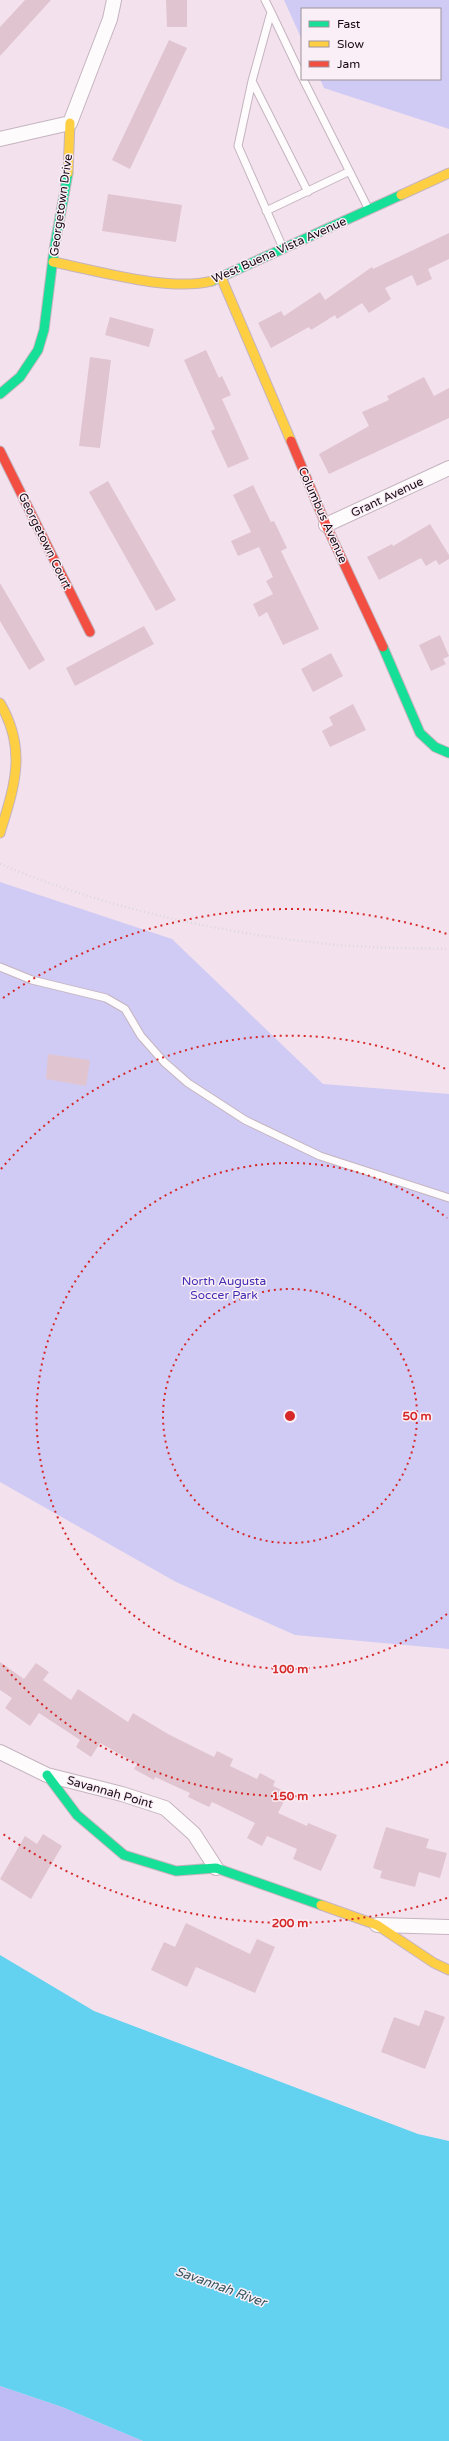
<svg xmlns="http://www.w3.org/2000/svg" width="449" height="2441" font-family="'Varela Round',sans-serif">
  <rect width="100%" height="100%" fill="#f3e2ed"/>
  <!-- green -->
  <path fill="#d0cbf4" d="M284,0H449V129L324,88L320,79H440V9H302V40Z
    M0,882L172,939L323,1084L449,1094V1649L295,1635L176,1582L0,1482Z"/>
  <!-- forest -->
  <path fill="#bfbbf4" d="M0,2386L62,2407L143,2441H0Z"/>
  <!-- water -->
  <path fill="#63d2f0" d="M0,1955L94,2011L418,2134L449,2141V2441H143L62,2407L0,2386Z"/>
  <!-- building -->
  <path fill="#e0c4d0" d="M25,0H51L0,56V27Z
    M166,0H187V27H167Z
    M169,40L187,48L130,169L112,160Z
    M108,194L182,205L176,242L102,231Z
    M449,233V259L428,269L432,279L417,286L412,275L385,288L391,299L369,313L362,303L337,319L335,315L311,330L309,327L271,348L258,323L281,311L284,316L320,292L325,300L372,267L373,269Z
    M110,317L154,329L149,347L105,335Z
    M206,350L219,378L222,376L231,395L222,399L249,459L228,468L211,431L215,429L184,360Z
    M90,357L111,360L100,448L79,446Z
    M424,377L434,396L449,388V418L329,474L319,454L369,426L362,412L389,400L387,396Z
    M108,481L176,600L156,611L89,492Z
    M253,485L271,522L274,521L287,548L281,551L319,629L283,645L267,612L259,617L253,604L273,594L266,581L273,577L259,547L238,556L231,541L251,532L233,495Z
    M430,524L449,555V559L439,565L436,560L426,566L421,558L379,580L367,557L392,544L393,546Z
    M0,583L45,660L29,670L0,621Z
    M144,626L154,644L75,686L66,668Z
    M440,635L449,656L443,659L446,664L431,671L419,645Z
    M331,653L343,676L313,692L301,669Z
    M353,704L366,730L330,747L322,731L333,725L329,717Z
    M48,1054L90,1060L86,1086L46,1079Z
    M0,1662L24,1679L36,1663L49,1672L43,1680L71,1700L78,1689L128,1722L133,1713L168,1734L214,1757L217,1751L233,1759L230,1766L257,1779L260,1773L275,1781L273,1786L288,1793L278,1813L307,1826L308,1823L337,1835L321,1871L293,1859L297,1849L267,1836L262,1846L247,1838L255,1823L212,1802L209,1807L188,1797L190,1793L155,1777L154,1780L134,1769L137,1764L100,1743L91,1757L76,1747L80,1740L39,1713L30,1726L5,1708L12,1698L0,1690Z
    M386,1827L429,1839L426,1848L447,1853L440,1878L419,1872L415,1887L380,1878L382,1871L373,1868Z
    M43,1834L62,1846L31,1899L0,1879L25,1836L37,1844Z
    M186,1923L250,1954L257,1939L275,1947L255,1993L196,1967L187,1987L151,1970L164,1942L175,1947Z
    M425,2010L445,2017L425,2069L381,2052L394,2017L419,2026Z"/>
  <g fill="none" stroke-linecap="round" stroke-linejoin="round">
    <defs>
      <path id="lane" d="M265,0L271,12
        M303,79L368,208
        M252,81L271,12L302,77
        M266,211L348,172
        M283,248L238,146L252,81L308,192
        M0,967L32,980L106,998L125,1009L141,1036L164,1062L188,1083L245,1120L320,1156L449,1198"/>
      <path id="street" d="M0,139L70,123L110,19L114,0
        M326,525L449,468
        M0,1752L47,1775L122,1794L165,1808L194,1834L216,1868
        M377,1925L449,1927"/>
      <path id="fast" d="M212,281L401,195
        M0,394L20,377L38,350L44,330L54,250L68,173
        M383,647L420,733L435,747L449,753
        M47,1775L77,1815L124,1855L176,1871L216,1868L321,1905"/>
      <path id="slow" d="M68,173L70,123
        M401,195L449,173
        M53,262C99,271 168,292 212,281
        M221,277L291,441
        M0,703C27,749 15,785 0,833
        M321,1905L377,1925L434,1963L449,1970"/>
      <path id="jam" d="M291,441L326,525L383,647
        M0,451L90,632"/>
    </defs>
    <!-- lane casing -->
    <use href="#lane" stroke="#c5b4bf" stroke-width="9"/>
    <!-- street casing -->
    <use href="#street" stroke="#c5b4bf" stroke-width="16"/>
    <!-- fast casing -->
    <use href="#fast" stroke="#c5b4bf" stroke-width="11"/>
    <!-- slow casing -->
    <use href="#slow" stroke="#c5b4bf" stroke-width="11"/>
    <!-- jam casing -->
    <use href="#jam" stroke="#c5b4bf" stroke-width="11"/>
    <!-- path -->
    <path stroke="#dcd7da" stroke-width="2.5" stroke-dasharray="1 3" stroke-linecap="butt" d="M0,864C98,905 205,930 310,942C356,948 403,948 449,949"/>
    <!-- lane -->
    <use href="#lane" stroke="#fdfbfc" stroke-width="7"/>
    <!-- street -->
    <use href="#street" stroke="#fdfbfc" stroke-width="14"/>
    <!-- fast -->
    <use href="#fast" stroke="#16e098" stroke-width="9"/>
    <!-- slow -->
    <use href="#slow" stroke="#ffcf43" stroke-width="9"/>
    <!-- jam -->
    <use href="#jam" stroke="#f24e42" stroke-width="9"/>
  </g>
  <!-- distance rings -->
  <g fill="none" stroke="#d62828" stroke-width="2" stroke-dasharray="2 4">
    <circle cx="290" cy="1416" r="127"/>
    <path d="M447 1614A253 253 0 1 1 447 1218"/>
    <path d="M448 1762A380 380 0 0 1 1 1663M1 1169A380 380 0 0 1 448 1070"/>
    <path d="M447 1898A507 507 0 0 1 3 1834M3 998A507 507 0 0 1 447 934"/>
  </g>
  <g text-anchor="middle" stroke-width="3" stroke-linejoin="round" paint-order="stroke">
    <!-- street labels -->
    <g font-size="12" fill="#1a0a15" stroke="#faeff6">
      <text transform="translate(61 205) rotate(-82)" y="4">Georgetown Drive</text>
      <text transform="translate(279 250) rotate(-24)" y="4">West Buena Vista Avenue</text>
      <text transform="translate(387 497) rotate(-25)" y="4">Grant Avenue</text>
      <text transform="translate(323 515) rotate(66)" y="4">Columbus Avenue</text>
      <text transform="translate(45 541) rotate(64)" y="4">Georgetown Court</text>
      <text transform="translate(110 1792) rotate(16)" y="4">Savannah Point</text>
    </g>
    <!-- park labels -->
    <g font-size="12" fill="#402db4" stroke="#faeff6">
      <text x="224" y="1285">North Augusta<tspan x="224" dy="14">Soccer Park</tspan></text>
    </g>
    <!-- water labels -->
    <g font-size="13" font-style="italic" fill="#35545e" stroke="#faeff6">
      <text transform="translate(221 2286) rotate(20)" y="5">Savannah River</text>
    </g>
  </g>
  <circle cx="290" cy="1416" r="6" fill="#d62828" stroke="#faeff6" stroke-width="2"/>
  <g font-size="12" text-anchor="middle" font-weight="bold" fill="#d62828" stroke="#faeff6" stroke-width="3" stroke-linejoin="round" paint-order="stroke">
    <text x="417" y="1420">50 m</text>
    <text x="290" y="1673">100 m</text>
    <text x="290" y="1800">150 m</text>
    <text x="290" y="1927">200 m</text>
  </g>
  <!-- legend -->
  <rect x="301" y="8" width="140" height="72" fill="#faeff6" stroke="#a0939c"/>
  <rect x="309" y="21" width="20" height="6" fill="#16e098" stroke="#a0939c"/>
  <text x="337" y="28" font-size="12" fill="#1a0a15">Fast</text>
  <rect x="309" y="41" width="20" height="6" fill="#ffcf43" stroke="#a0939c"/>
  <text x="337" y="48" font-size="12" fill="#1a0a15">Slow</text>
  <rect x="309" y="61" width="20" height="6" fill="#f24e42" stroke="#a0939c"/>
  <text x="337" y="68" font-size="12" fill="#1a0a15">Jam</text>
</svg>
